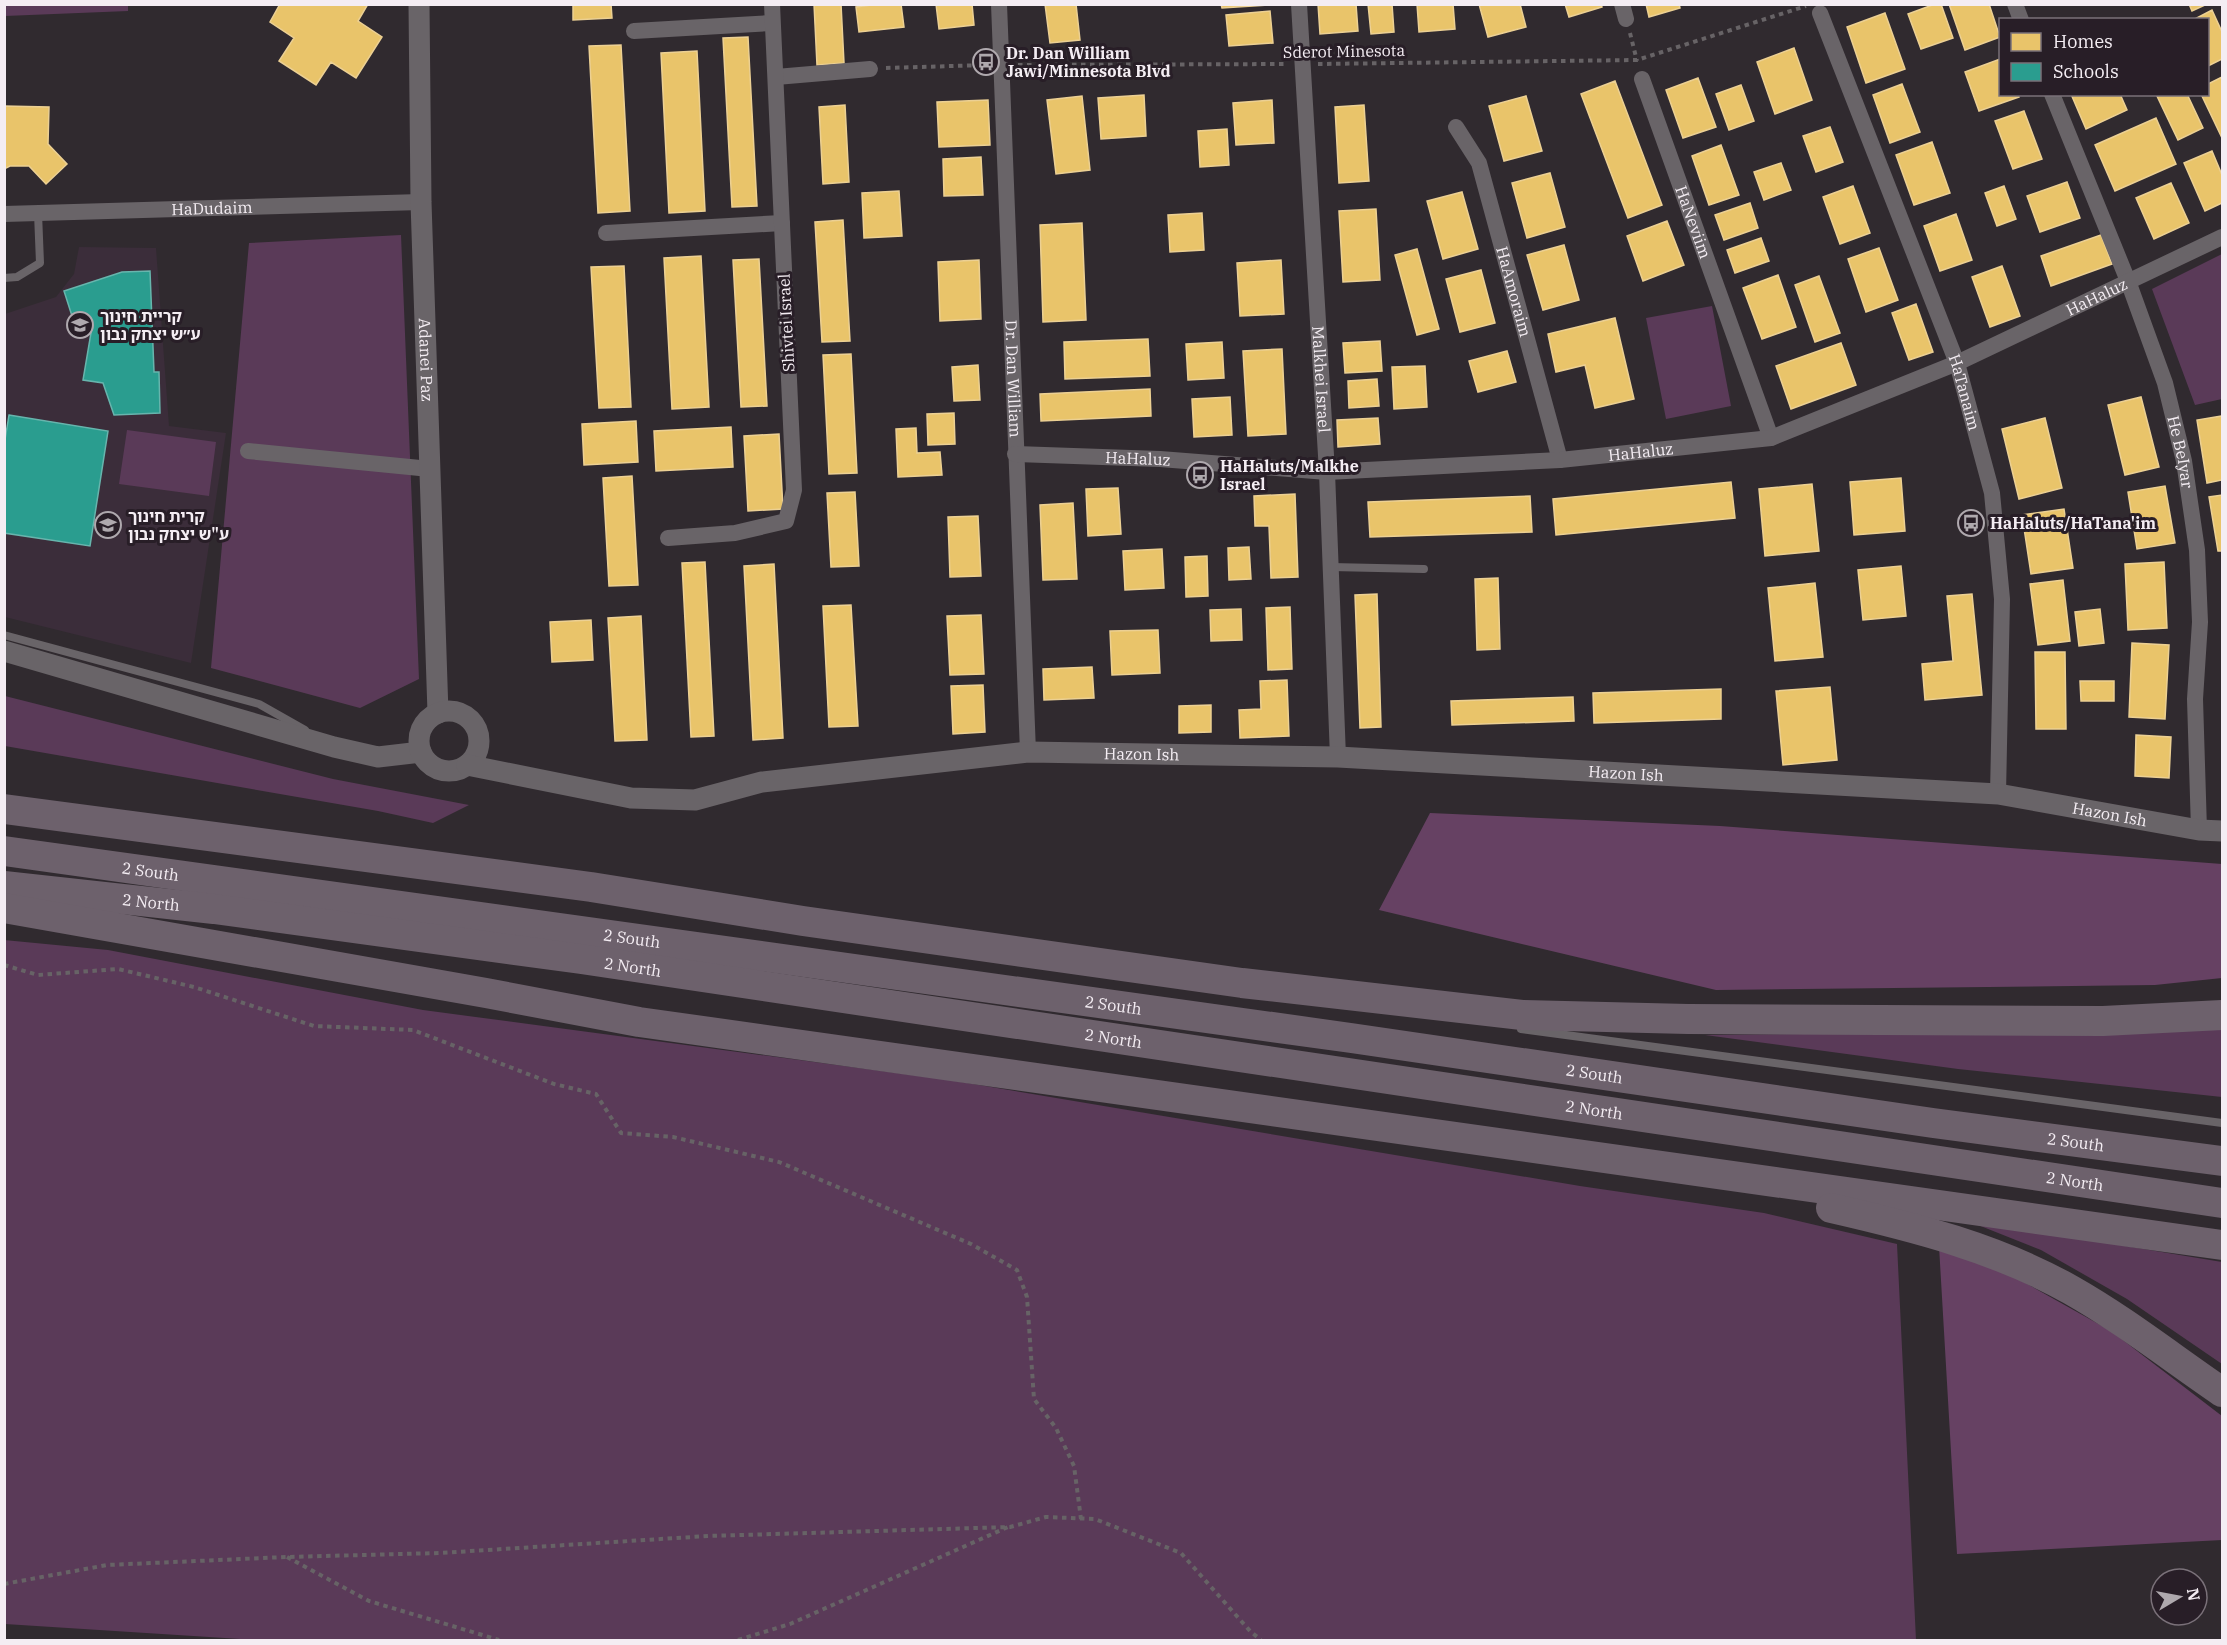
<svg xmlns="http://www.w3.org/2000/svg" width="2227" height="1645" font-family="'IBM Plex Serif','Noto Sans Hebrew',serif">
  <rect width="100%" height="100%" fill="#302a2f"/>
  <!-- built -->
  <path fill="#3b2d3a" d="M79,247L156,248L169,426L226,433L191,663L5,617V314L56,297L74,274Z"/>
  <!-- green -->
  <path fill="#5a3a58" d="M4,5H128V11L5,16Z
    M401,235L419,679L360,708L211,668L249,243Z
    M2222,254V399L2195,405L2152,289Z
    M1712,306L1731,406L1666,419L1646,318Z
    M127,430L216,442L209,496L119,484Z
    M5,696L333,779L469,805L433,823L378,811L5,746Z
    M4,940L108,950L423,1010L949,1080L1580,1186L1764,1213L1897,1244L1916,1640H256L5,1624Z
    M2222,1025V1097L1958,1069L1705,1035L2161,1031Z
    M1963,1219L2222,1262V1364L2127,1299L2041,1250Z"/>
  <!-- forest -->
  <path fill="#664163" d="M1430,813L1720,826L2222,864V978L2155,985L1716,990L1379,910Z
    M1939,1246L1997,1267L2111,1331L2222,1416V1540L1957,1554Z"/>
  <!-- homes -->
  <path fill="#e9c46a" stroke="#ecd093" stroke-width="1.5" d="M280,4H368L358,21L382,37L356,78L331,62L316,85L279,61L294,38L270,22Z
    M573,4H611L612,18L573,20Z
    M814,4H841L844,63L817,65Z
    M879,4H901L904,27L859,32L856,7Z
    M936,4H972L974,25L939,29Z
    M1045,4H1076L1080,40L1050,43Z
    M1221,4H1268V5L1222,8Z
    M1318,4H1356L1358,31L1320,34Z
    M1368,4H1392L1394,32L1371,34Z
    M1417,4H1453L1455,29L1419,32Z
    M1479,4H1520L1526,27L1488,37Z
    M1565,4H1601L1602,7L1569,17Z
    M1646,4H1679L1680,8L1649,17Z
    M1935,4H1941L1953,38L1921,49L1908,14Z
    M1949,4H1989L2000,37L1965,50Z
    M2189,4H2207L2192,11Z
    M2212,10L2222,32V59L2208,66V20H2193Z
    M1270,11L1273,43L1229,46L1226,15Z
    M1885,13L1905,69L1866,83L1847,27Z
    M748,37L757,206L732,207L723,38Z
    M621,45L630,211L598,213L589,46Z
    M1794,48L1812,100L1775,114L1757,62Z
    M697,51L705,211L669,213L661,53Z
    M2000,59V94H2018L2019,97L1979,111L1965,72Z
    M2222,77V138L2201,94H2208V84Z
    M1698,78L1716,127L1683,138L1666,90Z
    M1615,81L1662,205L1628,218L1581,94Z
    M1902,84L1920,132L1890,143L1873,95Z
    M1741,85L1754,121L1729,130L1716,94Z
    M2071,94H2120L2127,110L2086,129Z
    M2156,94H2187L2203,128L2178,140Z
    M1144,95L1146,136L1101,139L1098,98Z
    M1082,96L1090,170L1056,174L1047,100Z
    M1526,96L1542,151L1504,161L1489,106Z
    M988,100L990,145L939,147L937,102Z
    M1272,100L1274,143L1236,145L1233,103Z
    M845,105L849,182L823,184L819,107Z
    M1364,105L1369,181L1339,183L1335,107Z
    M4,106L49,107L48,144L67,164L46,184L29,166H10L4,169Z
    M2024,111L2042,159L2013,169L1995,121Z
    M2156,118L2176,164L2115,191L2095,145Z
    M1830,127L1843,162L1816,172L1803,136Z
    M1227,129L1229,165L1200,167L1198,131Z
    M1932,142L1950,193L1914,205L1896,155Z
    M1721,145L1739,195L1709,205L1692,156Z
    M2212,151L2222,175V203L2205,211L2184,163Z
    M981,157L983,195L944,196L943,159Z
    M1781,163L1791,190L1764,200L1754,172Z
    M1550,173L1565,227L1527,238L1512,183Z
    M2067,182L2080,218L2040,232L2027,196Z
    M2171,183L2189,223L2154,239L2136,198Z
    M1853,186L1870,233L1840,244L1823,197Z
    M2004,186L2016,219L1997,226L1985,193Z
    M899,191L902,236L864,238L862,193Z
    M1462,192L1478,249L1443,259L1427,201Z
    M1750,203L1758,228L1724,240L1715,215Z
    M1376,209L1380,280L1343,282L1339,211Z
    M1202,213L1204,250L1170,252L1168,215Z
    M1956,214L1972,260L1940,271L1924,226Z
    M843,220L850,341L822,342L815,222Z
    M1667,221L1684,265L1643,281L1627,236Z
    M1082,223L1086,320L1043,322L1040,225Z
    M2101,235L2112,264L2051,286L2041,256Z
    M1761,238L1769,261L1735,273L1727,250Z
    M1564,245L1579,300L1543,310L1527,255Z
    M1879,248L1898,300L1866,312L1848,259Z
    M1417,249L1439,329L1417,335L1395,255Z
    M701,256L709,407L672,409L664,258Z
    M759,259L767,406L741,407L733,260Z
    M979,260L981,319L940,321L938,262Z
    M1281,260L1284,314L1240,316L1237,263Z
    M624,266L631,407L599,408L591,267Z
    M2002,266L2020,316L1990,327L1972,277Z
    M1481,270L1495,323L1460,332L1446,279Z
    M1778,275L1796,327L1762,339L1743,288Z
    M1819,276L1840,333L1815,342L1795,285Z
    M1916,304L1933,352L1909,360L1892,313Z
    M1615,318L1634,399L1595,408L1585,365L1556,372L1548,334Z
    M1148,339L1150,376L1065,379L1064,342Z
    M1380,341L1382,371L1345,373L1343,343Z
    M1222,342L1224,378L1188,380L1186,344Z
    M1841,343L1856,385L1791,409L1776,366Z
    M1282,349L1286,434L1248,436L1243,351Z
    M1507,351L1516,382L1478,392L1469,361Z
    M851,354L857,473L829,474L823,355Z
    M978,365L980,400L954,401L952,367Z
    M1425,366L1427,407L1394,409L1392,367Z
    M1377,379L1379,406L1349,408L1348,381Z
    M1150,389L1151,416L1041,421L1040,394Z
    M1230,397L1232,435L1194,437L1192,399Z
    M2141,397L2159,467L2125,475L2108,405Z
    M954,413L955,444L928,445L927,414Z
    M2222,416V480L2207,483L2197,420Z
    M1378,418L1380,444L1338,447L1337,420Z
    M2045,418L2062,488L2019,499L2002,429Z
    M636,421L638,462L584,465L582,424Z
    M731,427L733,467L656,471L654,431Z
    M916,428L917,453L940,452L942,475L898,477L896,429Z
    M779,434L783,509L748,511L744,436Z
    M632,476L638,585L609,586L603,478Z
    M1901,478L1905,531L1854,535L1850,482Z
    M1731,482L1735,518L1556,535L1553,499Z
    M1812,484L1819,551L1765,556L1759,489Z
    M2165,486L2175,543L2137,549L2128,492Z
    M1118,488L1121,534L1088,536L1086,489Z
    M855,492L859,566L831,567L827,493Z
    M1295,494L1298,577L1271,578L1269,526H1255L1254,496Z
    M2222,495V551H2218L2209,497Z
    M1530,496L1532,532L1370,537L1368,502Z
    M1073,503L1077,579L1043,580L1040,505Z
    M2064,509L2073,568L2031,574L2022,515Z
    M978,516L981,576L950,577L948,517Z
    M1249,547L1251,579L1229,580L1228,548Z
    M1162,549L1164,588L1125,590L1123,551Z
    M1207,556L1208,596L1186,597L1185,557Z
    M705,562L714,736L691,737L682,563Z
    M2164,562L2167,628L2128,630L2125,564Z
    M774,564L783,738L753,740L744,566Z
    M1901,566L1906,616L1863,620L1858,570Z
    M1498,578L1500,649L1477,650L1475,579Z
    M2063,580L2070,641L2038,645L2030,584Z
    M1815,583L1823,657L1775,661L1768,588Z
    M1377,594L1381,727L1360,728L1355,595Z
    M1972,594L1982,695L1925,700L1922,664L1953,661L1947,596Z
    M851,605L858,726L829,727L823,606Z
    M1290,607L1292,669L1268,670L1266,608Z
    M1241,609L1242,640L1211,641L1210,610Z
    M2100,609L2104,643L2079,646L2075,612Z
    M981,615L984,674L950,675L947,616Z
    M641,616L647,740L615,741L608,618Z
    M591,620L593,660L552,662L550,622Z
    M1158,630L1160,673L1112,675L1110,631Z
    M2132,643L2169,645L2165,719L2129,717Z
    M2035,652H2065L2066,729H2036Z
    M1092,667L1094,698L1044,700L1043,669Z
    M1287,680L1289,736L1240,738L1239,710L1261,709L1260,681Z
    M2080,681H2114V701H2081Z
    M983,685L985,732L953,734L951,686Z
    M1830,687L1837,760L1783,765L1776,691Z
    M1721,689V719L1594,723L1593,693Z
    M1573,697L1574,721L1452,725L1451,701Z
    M1211,705V732L1179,733V706Z
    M2136,735L2171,737L2169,778L2135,776Z"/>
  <!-- schools -->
  <path fill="#2a9d8f" stroke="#67b5ad" stroke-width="1.5" d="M150,271L154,372H159L160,413L114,415L103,383L83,380L92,327L88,315L73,319L64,291L122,272Z
    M9,415L108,431L90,546L4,533V446Z"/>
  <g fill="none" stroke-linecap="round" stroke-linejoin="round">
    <!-- path -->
    <path stroke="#676366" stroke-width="4" stroke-dasharray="4.5 4.5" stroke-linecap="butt" d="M1630,33L1637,61
      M1318,64L1637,60L1806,6
      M1018,65L1286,64
      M886,68L986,65
      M4,965L38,975L118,969L194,987L314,1026L413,1030L554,1084L596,1094L621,1133L673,1137L779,1162L971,1244L1017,1270L1027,1297L1034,1399L1056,1428L1074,1466L1081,1519
      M287,1557L369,1601L499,1640
      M4,1584L107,1565L286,1557L440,1553L708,1536L1010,1527L1046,1517L1095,1519L1181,1553L1250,1631L1261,1640
      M738,1640L790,1624L1008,1527"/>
    <!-- service -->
    <path stroke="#696468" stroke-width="8" d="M4,278L17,277L40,263L38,213
      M1331,567L1424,569
      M4,635L259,704L305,730
      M1521,1029L2222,1123"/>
    <!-- minor -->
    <g stroke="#696468" stroke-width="16">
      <path id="s1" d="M999,4L1028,752"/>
      <path id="s2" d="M1299,4L1327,472L1338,757"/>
      <path d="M1622,4L1626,19"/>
      <path d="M2015,4L2021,20"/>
      <path id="s3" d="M1820,13L1957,363L1992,493L2002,599L1998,794"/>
      <path d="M634,31L772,23"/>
      <path d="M776,77L870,69"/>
      <path id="s4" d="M1642,79L1771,438"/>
      <path id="s5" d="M2052,94L2128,281L2165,383L2184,461L2197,550L2200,622L2195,699L2199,830"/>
      <path id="s6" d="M1456,127L1479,163L1560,460"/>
      <path id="s7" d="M4,214L421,202"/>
      <path d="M606,233L782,223"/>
      <path d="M248,451L430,469"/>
      <path id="s8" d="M1015,454L1160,459L1327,472L1560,460L1771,438L1957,363L2222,237"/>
      <path d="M668,538L735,533L786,521L794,490L772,4"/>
    </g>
    <!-- tertiary -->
    <g stroke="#696468" stroke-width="21">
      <path id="s9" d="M419,4L421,202L438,713"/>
      <path d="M4,651L334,747L378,757L421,752"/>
      <circle cx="449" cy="741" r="30"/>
      <path id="s10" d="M467,765L631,798L695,800L762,782L1028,752L1338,757L1998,794L2199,830L2222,831"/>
    </g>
    <!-- motorway -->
    <g stroke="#6d616c" stroke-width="30">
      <path d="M4,809L591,887L803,921L1242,983L1522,1015L1688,1019L2103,1021L2222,1015"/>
      <path id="s11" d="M4,851L1351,1038L1933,1123L2222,1161"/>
      <path id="s12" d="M4,886L214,909L581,959L2222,1203"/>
      <path d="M4,908L486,993L639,1022L2222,1245"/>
      <path d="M1831,1208C1914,1227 1997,1248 2071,1290C2124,1320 2172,1358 2222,1392"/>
    </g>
  </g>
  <!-- icons -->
  <defs>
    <symbol id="bus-ring" viewBox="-11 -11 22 22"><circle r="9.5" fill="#281e27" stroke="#afa9ae" stroke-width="1.5"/><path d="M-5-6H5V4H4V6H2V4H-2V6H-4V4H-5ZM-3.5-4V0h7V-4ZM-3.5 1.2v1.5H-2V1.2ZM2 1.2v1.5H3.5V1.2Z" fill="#afa9ae"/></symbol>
    <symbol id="school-ring" viewBox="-11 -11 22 22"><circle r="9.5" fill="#281e27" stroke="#afa9ae" stroke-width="1.5"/><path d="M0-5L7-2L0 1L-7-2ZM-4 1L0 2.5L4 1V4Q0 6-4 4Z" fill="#afa9ae"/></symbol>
  </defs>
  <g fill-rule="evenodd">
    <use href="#bus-ring" x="971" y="47" width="30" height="30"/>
    <use href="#school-ring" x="65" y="310" width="30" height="30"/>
    <use href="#bus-ring" x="1185" y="460" width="30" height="30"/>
    <use href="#bus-ring" x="1956" y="508" width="30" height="30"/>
    <use href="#school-ring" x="93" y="510" width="30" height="30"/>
  </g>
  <g text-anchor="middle" stroke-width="6" stroke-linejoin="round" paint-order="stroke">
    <!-- street labels -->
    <g font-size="16" fill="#f4edf3" stroke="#281e27">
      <text transform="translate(1344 51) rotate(-1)" y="6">Sderot Minesota</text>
      <text dy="6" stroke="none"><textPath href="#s7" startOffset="208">HaDudaim</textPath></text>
      <text dy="6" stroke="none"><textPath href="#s4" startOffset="152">HaNeviim</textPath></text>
      <text dy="6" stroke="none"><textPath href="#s6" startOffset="176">HaAmoraim</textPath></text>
      <text dy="6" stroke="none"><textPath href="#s8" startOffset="1113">HaHaluz</textPath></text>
      <text transform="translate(786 323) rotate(-93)" y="6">Shivtei Israel</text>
      <text dy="6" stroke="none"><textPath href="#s9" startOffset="356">Adanei Paz</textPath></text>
      <text dy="6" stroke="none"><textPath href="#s1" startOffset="375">Dr. Dan William</textPath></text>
      <text dy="6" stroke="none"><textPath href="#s2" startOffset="376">Malkhei Israel</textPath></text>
      <text dy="6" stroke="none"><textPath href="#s3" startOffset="406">HaTanaim</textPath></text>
      <text dy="6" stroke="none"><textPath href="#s5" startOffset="381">He BeIyar</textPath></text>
      <text dy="6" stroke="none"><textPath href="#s8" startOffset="627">HaHaluz</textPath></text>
      <text dy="6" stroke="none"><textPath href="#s8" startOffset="123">HaHaluz</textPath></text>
      <text dy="6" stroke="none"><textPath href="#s10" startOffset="682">Hazon Ish</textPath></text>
      <text dy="6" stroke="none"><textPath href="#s10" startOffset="1167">Hazon Ish</textPath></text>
      <text dy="6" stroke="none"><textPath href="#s10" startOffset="1653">Hazon Ish</textPath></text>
      <text dy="6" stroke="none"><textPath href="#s11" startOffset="148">2 South</textPath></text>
      <text dy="6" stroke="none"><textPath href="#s12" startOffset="148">2 North</textPath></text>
      <text dy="6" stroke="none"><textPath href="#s11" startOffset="634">2 South</textPath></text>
      <text dy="6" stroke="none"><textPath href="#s12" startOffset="634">2 North</textPath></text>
      <text dy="6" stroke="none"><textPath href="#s11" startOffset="1120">2 South</textPath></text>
      <text dy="6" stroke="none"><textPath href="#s12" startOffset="1120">2 North</textPath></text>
      <text dy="6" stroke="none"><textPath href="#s11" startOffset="1606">2 South</textPath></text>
      <text dy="6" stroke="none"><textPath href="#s12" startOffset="1606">2 North</textPath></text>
      <text dy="6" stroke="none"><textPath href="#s11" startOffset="2092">2 South</textPath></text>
      <text dy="6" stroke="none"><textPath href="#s12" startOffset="2092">2 North</textPath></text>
    </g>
    <!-- poi labels -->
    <g font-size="16" font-weight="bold" fill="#f4edf3" stroke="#281e27" text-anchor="start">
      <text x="1006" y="59">Dr. Dan William<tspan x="1006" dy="18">Jawi/Minnesota Blvd</tspan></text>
      <text x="100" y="322">קריית חינוך<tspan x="100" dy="18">ע״ש יצחק נבון</tspan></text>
      <text x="1220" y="472">HaHaluts/Malkhe<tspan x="1220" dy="18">Israel</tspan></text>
      <text x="128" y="522">קרית חינוך<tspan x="128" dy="18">ע"ש יצחק נבון</tspan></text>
      <text x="1990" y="529">HaHaluts/HaTana'im</text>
    </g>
  </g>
  <!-- border -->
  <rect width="2227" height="1645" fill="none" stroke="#f4edf3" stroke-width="12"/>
  <!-- legend -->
  <rect x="1999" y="18" width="210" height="78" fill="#281e27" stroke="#7a7179" stroke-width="1.5"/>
  <rect x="2011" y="33" width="30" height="18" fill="#e9c46a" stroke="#7a7179" stroke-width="1.5"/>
  <text x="2053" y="48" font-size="18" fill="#f4edf3">Homes</text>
  <rect x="2011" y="63" width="30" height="18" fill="#2a9d8f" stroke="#7a7179" stroke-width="1.5"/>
  <text x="2053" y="78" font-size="18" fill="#f4edf3">Schools</text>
  <!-- north arrow -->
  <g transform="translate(2179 1597) rotate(80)"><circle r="28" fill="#281e27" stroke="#7a7179" stroke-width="1.5"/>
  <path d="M0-4.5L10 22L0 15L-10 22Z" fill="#afa9ae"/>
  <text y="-9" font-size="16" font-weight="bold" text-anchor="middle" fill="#f4edf3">N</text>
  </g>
</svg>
